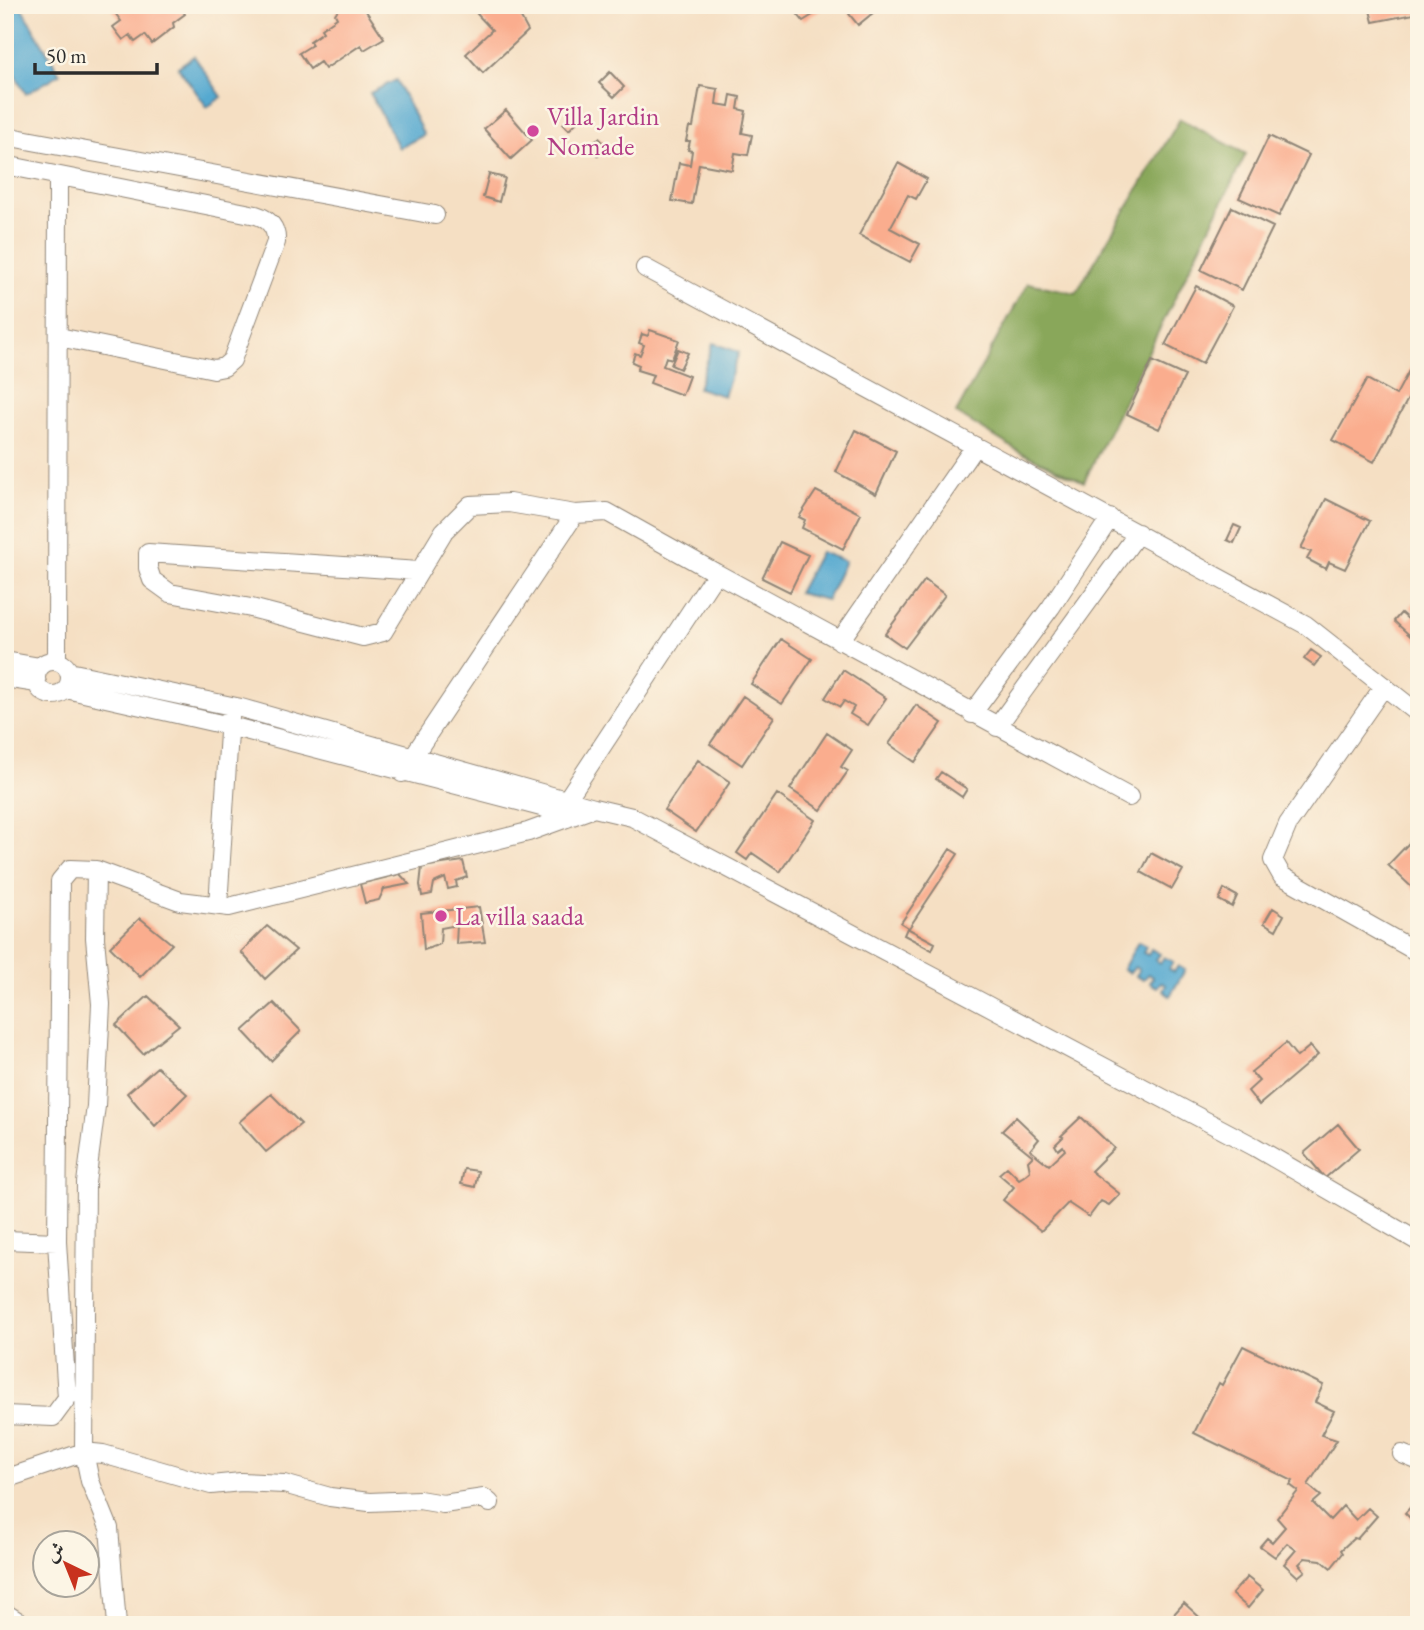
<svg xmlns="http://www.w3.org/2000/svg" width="1424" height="1630" font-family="'EB Garamond',Amiri,serif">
  <rect width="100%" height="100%" fill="#fcf5e5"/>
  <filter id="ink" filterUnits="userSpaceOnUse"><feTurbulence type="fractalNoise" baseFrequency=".0143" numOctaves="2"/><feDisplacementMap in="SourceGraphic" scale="14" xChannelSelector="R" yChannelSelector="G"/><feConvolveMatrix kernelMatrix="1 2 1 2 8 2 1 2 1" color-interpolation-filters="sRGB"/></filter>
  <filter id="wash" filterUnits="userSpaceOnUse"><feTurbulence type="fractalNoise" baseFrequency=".00686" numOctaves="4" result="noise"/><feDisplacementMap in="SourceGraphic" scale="28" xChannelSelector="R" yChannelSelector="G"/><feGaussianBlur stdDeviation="1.57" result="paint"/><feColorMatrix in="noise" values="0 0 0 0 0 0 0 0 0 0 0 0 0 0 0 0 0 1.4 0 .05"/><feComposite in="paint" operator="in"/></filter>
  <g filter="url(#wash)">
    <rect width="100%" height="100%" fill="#f5dfc3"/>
    <!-- forest -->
    <path fill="#89a75a" stroke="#5a6942" stroke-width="2" d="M1180,119L1246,154L1084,482L1020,452L956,413L1028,283L1076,293Z"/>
    <!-- water -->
    <path fill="#54a9d0" stroke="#406a7e" stroke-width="2" d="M20,5L60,74L26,94L5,58V13Z
      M194,56L222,97L207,107L178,67Z
      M396,80L424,135L399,148L370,93Z
      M713,343L739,352L724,396L698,388Z
      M820,552L845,561L827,600L798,593Z
      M1138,942L1146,946L1143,953L1148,955L1151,949L1160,954L1156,960L1160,963L1164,957L1173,962L1169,969L1174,972L1178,966L1185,970L1170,996L1163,991L1166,985L1161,982L1157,987L1150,983L1153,977L1148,974L1144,980L1136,976L1139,970L1135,967L1130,973L1123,969Z"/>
    <g id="blocks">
      <!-- building -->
      <path fill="#faad8e" d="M109,5H183L180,7L185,14L173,23L174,27L152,44L145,35L135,42L130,35L123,40L113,27L121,21Z
        M341,5H362L384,38L364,50L361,45L325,69L320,62L310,69L299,53L312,45L310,41L323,32L321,29L337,18L335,14Z
        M486,5H514L528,31L483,73L466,54L492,30L477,14Z
        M796,5H829L803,21L795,11L799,8Z
        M850,5H873L870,7L874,12L858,25L849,14L854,10Z
        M1374,5H1419V13L1373,22L1369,6Z
        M610,72L624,87L614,97L599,83Z
        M700,86L718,89L716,104L729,106L731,95L740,97L738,109L746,111L742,133L752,135L748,155L735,153L732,170L699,164L692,204L672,201L679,163L690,165L692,151L688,150L690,141H686L689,127H693Z
        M506,110L532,140L511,159L484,129Z
        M575,112L581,118L569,130L563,124Z
        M1269,136L1309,155L1279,216L1239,198Z
        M599,138L608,147L598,156L589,146Z
        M898,163L927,179L916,199L908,195L890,228L920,244L910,262L859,235Z
        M489,174L505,178L499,202L483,197Z
        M1232,207L1273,227L1242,290L1201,270Z
        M1196,286L1233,306L1202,364L1165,345Z
        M650,330L679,340L672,359L666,357L663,366L689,376L682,395L650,383L653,375L637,370L639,365L632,362L635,353L640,355L644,345L639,343L642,334L648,336Z
        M678,349L688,353L680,369L671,365Z
        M1419,352V402L1409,397L1374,462L1333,440L1367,379L1396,395Z
        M1152,361L1185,376L1159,429L1127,414Z
        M856,430L896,451L876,494L836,472Z
        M816,491L861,514L843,549L802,528L805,520L799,517Z
        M1326,499L1370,521L1345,569L1329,562L1326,569L1307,559L1311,552L1301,548Z
        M1234,525L1241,528L1234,543L1227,540Z
        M780,542L808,555L790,592L762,578Z
        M925,580L945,595L905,648L885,634Z
        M1419,597V644L1394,621L1401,613L1409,620L1416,613L1410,607Z
        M781,639L812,659L782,704L751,684Z
        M1311,650L1321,657L1314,666L1304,659Z
        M843,670L886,698L868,725L850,714L854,707L844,701L840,707L825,698Z
        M743,696L774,717L742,765L710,744Z
        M916,705L942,723L915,762L889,744Z
        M827,733L852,750L841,767L848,771L821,810L790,789Z
        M698,760L730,782L696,832L664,810Z
        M941,772L967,789L962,797L936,779Z
        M777,794L815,820L780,872L752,853L747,860L737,853Z
        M1410,842L1419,850V894L1388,865Z
        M950,849L958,854L909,928L901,923Z
        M1151,853L1183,870L1172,889L1141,872Z
        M463,861L467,877L456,881L457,887L448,889L445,878L434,883L432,894L422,896L420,885L422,867Z
        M400,874L409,884L384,889L379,900L365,903L360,884Z
        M1224,889L1237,896L1232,907L1219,900Z
        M479,907L485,942L456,944L457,925L441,928L440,944L424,950L421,913Z
        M1273,908L1284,915L1276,930L1264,923Z
        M140,918L172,944L140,977L110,947Z
        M267,926L296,950L265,979L241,952Z
        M907,928L935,943L932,950L904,935Z
        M148,996L179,1025L143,1054L116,1025Z
        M274,1003L301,1031L271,1061L243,1031Z
        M1286,1043L1297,1057L1310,1046L1318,1055L1259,1105L1248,1091L1259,1081L1251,1072Z
        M157,1067L187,1094L155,1126L127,1093Z
        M271,1094L301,1124L266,1152L239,1122Z
        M1016,1117L1039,1139L1030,1150L1049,1165L1065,1150L1063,1146L1058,1150L1055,1145L1063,1137L1061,1136L1081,1117L1114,1148L1091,1171L1120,1194L1109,1205L1101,1201L1089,1217L1068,1203L1041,1231L1003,1200L1014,1187L999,1174L1007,1167L1019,1179L1024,1176L1030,1171L1028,1161L1033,1156L1002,1131Z
        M1338,1124L1359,1149L1325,1178L1304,1153Z
        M464,1169L478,1171L475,1187L461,1184Z
        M1243,1346L1323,1385L1315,1402L1334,1411L1321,1435L1337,1440L1308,1485L1321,1496L1313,1503L1330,1520L1343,1506L1356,1520L1368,1508L1377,1516L1357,1539L1354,1538L1341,1550L1343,1553L1331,1568L1321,1560L1305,1558L1299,1564L1305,1571L1298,1577L1284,1564L1296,1550L1287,1543L1275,1557L1260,1546L1267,1538L1272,1542L1285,1527L1277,1518L1298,1491L1290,1485L1293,1481L1194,1433L1219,1383L1222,1385Z
        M1419,1498V1519L1415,1523L1405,1513Z
        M1247,1577L1263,1590L1248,1608L1232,1594Z
        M1184,1603L1208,1625H1164Z"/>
    </g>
  </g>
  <g filter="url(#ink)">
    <use href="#blocks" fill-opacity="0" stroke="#908577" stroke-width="2"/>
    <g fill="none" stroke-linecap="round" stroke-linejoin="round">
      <defs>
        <path id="minor" d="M5,136L435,215
          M5,165L256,215C269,219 277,228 276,242L232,360L224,367L214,369L59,337
          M645,268L1306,625L1419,714
          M716,573L1129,797
          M840,641L975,446
          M36 678a17 17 0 1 1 34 0a17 17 0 1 1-34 0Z
          M5,661L40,667
          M57,661L58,178
          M69,672L241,708L594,808
          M5,678L37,683
          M1384,686L1288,824L1273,860L1282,876L1419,953
          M66,689L230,726L545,808L567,818
          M972,714L1051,607L1110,518
          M997,727L1138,533
          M402,773L575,514L509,503L470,505L444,531L383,632L363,637L251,608L170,593L152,580L148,568V553L419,571
          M560,810L716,573L607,512L575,514
          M218,906L230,717
          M5,1240L57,1242
          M5,1415L53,1417L67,1398L57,1242L60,881L70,869L96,870
          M1402,1454L1419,1461
          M5,1479L84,1452L103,1454L211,1485L241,1482L284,1484L330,1497L369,1502L419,1500L443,1504L484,1498L490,1503
          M5,1613L24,1625
          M117,1625L109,1528L90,1481L84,1452L86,1183L96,1106L101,1004L95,938L96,870L180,901L229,907L528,832L594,808L632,817L1255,1147L1419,1242"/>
      </defs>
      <!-- minor casing -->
      <use href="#minor" stroke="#908577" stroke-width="20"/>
      <!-- minor -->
      <use href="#minor" stroke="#fff" stroke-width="18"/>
    </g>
  </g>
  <!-- markers -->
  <g fill="#d1479c" stroke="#fcf5e5" stroke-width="2.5">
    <circle cx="533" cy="131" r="7"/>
    <circle cx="441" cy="916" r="7"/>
  </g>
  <g text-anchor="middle" stroke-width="5" stroke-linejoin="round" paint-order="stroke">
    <!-- hotel labels -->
    <g font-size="26" fill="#b23c85" stroke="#fcf5e5" text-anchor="start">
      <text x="547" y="125">Villa Jardin<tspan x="547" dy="30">Nomade</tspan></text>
      <text x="455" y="925">La villa saada</text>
    </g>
  </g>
  <!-- margin -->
  <rect width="1424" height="1630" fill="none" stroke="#fcf5e5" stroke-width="28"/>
  <!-- north arrow -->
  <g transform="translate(66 1564) rotate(317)"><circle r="33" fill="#fcf5e5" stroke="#a8a49b" stroke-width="2"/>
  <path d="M0-5L12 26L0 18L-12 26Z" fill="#c8321e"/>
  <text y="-10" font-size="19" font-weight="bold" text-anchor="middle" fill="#2b2b2b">ش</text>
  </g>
  <!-- scale -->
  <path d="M35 63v10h122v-10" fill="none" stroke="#2b2b2b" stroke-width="3.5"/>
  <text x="46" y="63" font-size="21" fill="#2b2b2b" stroke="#fcf5e5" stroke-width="5" paint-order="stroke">50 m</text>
</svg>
